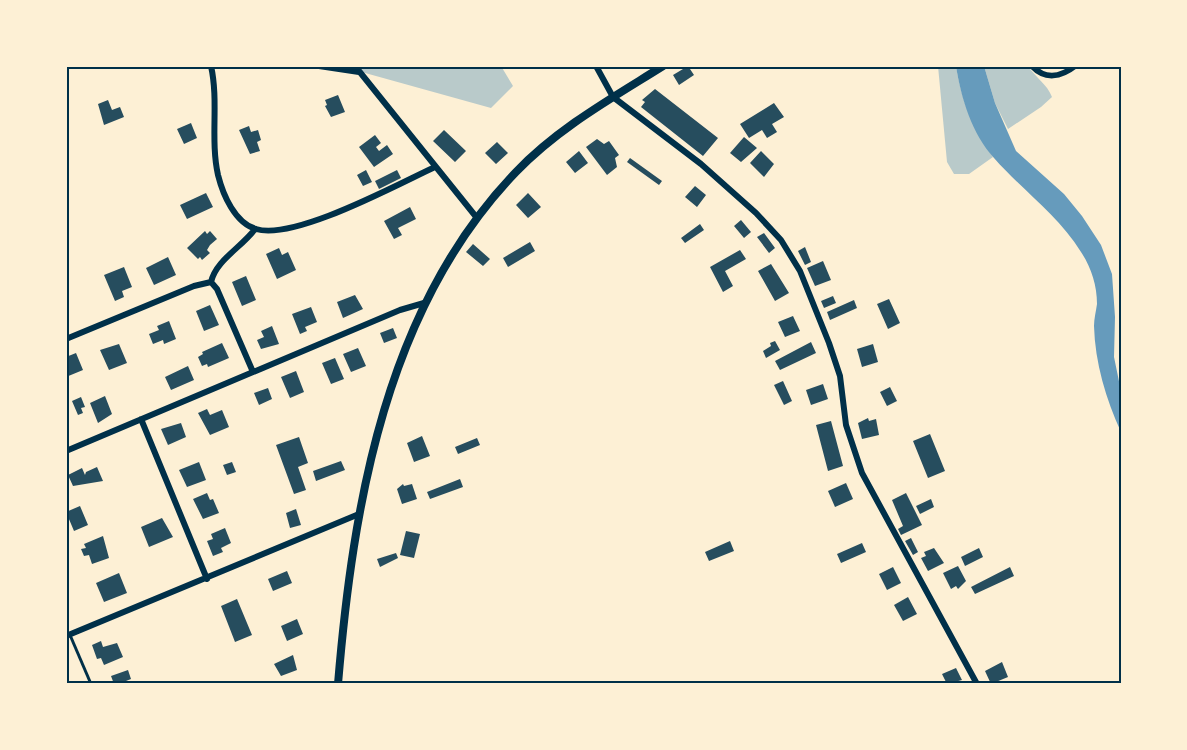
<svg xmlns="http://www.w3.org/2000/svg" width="1187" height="750" font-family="'Golos Text',sans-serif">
  <rect width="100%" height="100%" fill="#fdf0d5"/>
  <!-- green -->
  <path fill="#b9caca" d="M340,66H501L513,86L491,108Z
    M938,66H956C961,99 973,130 993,157L969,174H954L947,162Z
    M984,66H1028C1036,78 1047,84 1052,97L1041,107L1008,129L995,103Z"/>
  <!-- water -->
  <path fill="#669bbc" d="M956,66H984L995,103L1016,151L1064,194L1082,216L1101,245L1112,274L1115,317L1114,357L1121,391V432C1106,399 1095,363 1094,326C1094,319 1096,311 1097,304C1097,285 1091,267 1081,252C1058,215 1022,190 994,158C972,134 961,98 956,66Z"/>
  <!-- building -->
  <path fill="#264d5e" d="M688,66L694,75L679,85L673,75Z
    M655,89L718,138L703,156L641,107L645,102L642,100Z
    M338,95L345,112L331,117L325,106L327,105L325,100Z
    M108,100L112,110L120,107L124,117L104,125L98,104Z
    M774,103L784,117L772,124L777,132L767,138L762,130L749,138L740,124Z
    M191,123L197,138L184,144L177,129Z
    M249,126L251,132L258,130L261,140L257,142L260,151L250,154L239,130Z
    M444,130L466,151L455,162L433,141Z
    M375,135L381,143L376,147L379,151L387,145L393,154L374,167L359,147Z
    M744,137L757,148L741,162L730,153Z
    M597,139L604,144L609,141L619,155L615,158L617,167L607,175L586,147Z
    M497,142L508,153L496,164L485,153Z
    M579,151L588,163L575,173L566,162Z
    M761,151L774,164L764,177L750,163Z
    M630,158L662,181L659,185L627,162Z
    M366,170L372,182L363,186L357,175Z
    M397,170L401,178L379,189L375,181Z
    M695,186L706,195L697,207L685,197Z
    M206,193L213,207L187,219L180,205Z
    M528,193L541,207L528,218L516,205Z
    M410,207L416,219L398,228L402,235L394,239L384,221Z
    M741,220L751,232L744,238L734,226Z
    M700,224L704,230L685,243L681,238Z
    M205,231L207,234L210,231L217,239L210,245L207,250L210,253L202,260L200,257L198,259L187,248Z
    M764,233L775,248L769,253L757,237Z
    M530,242L535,251L508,267L503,258Z
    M473,244L490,259L483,266L466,252Z
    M805,247L811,262L805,265L798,251Z
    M279,248L282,255L288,252L296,270L277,279L266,254Z
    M740,250L746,259L725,271L733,286L723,292L710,267Z
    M168,257L176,275L154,285L146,268Z
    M823,261L831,280L815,286L807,268Z
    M771,264L789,293L775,301L758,271Z
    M124,267L132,287L122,291L124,297L115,301L104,275Z
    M246,276L256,300L242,306L232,282Z
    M355,295L363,309L343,318L337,302Z
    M833,296L836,303L824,308L821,301Z
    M889,299L900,323L888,329L877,304Z
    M854,300L857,308L830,320L827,312Z
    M210,305L219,325L204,331L196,311Z
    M311,307L317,322L305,327L307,331L300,334L292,314Z
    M793,316L800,331L785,337L778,322Z
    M169,321L176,339L164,344L163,340L153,344L149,334L159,330L157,326Z
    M272,326L279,344L261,349L257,340L264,337L261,331Z
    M393,328L397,338L384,343L380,333Z
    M775,341L780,350L766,358L763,351L771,346L770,343Z
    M811,342L816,353L780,370L775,361Z
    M222,343L229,358L208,367L207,364L202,366L198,357L203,354L202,352Z
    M119,344L127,363L109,370L100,350Z
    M873,344L878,362L862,367L857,349Z
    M358,348L366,366L351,372L343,354Z
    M76,353L83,370L66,377V357Z
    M335,358L344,379L331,384L322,363Z
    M188,366L194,380L171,390L165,377Z
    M296,371L304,392L290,398L281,377Z
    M783,381L792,401L784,405L774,385Z
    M823,384L828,399L811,405L806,390Z
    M890,387L897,401L887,406L880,392Z
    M268,388L272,399L259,405L254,393Z
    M105,396L112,414L98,423L90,403Z
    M81,397L85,407L81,408L83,413L78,415L72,401Z
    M207,409L210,415L222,410L229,427L210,435L198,413Z
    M868,418L869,421L876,419L879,435L862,439L858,423Z
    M831,421L843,466L828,471L816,425Z
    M181,423L186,437L168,445L161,429Z
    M930,434L945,471L928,478L913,441Z
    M422,436L430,456L414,462L407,443Z
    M299,437L308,463L298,467L306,490L294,494L276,445Z
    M477,438L480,445L458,454L455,447Z
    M341,461L345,470L316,481L313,471Z
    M199,462L206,480L187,487L179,470Z
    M232,462L236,472L227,475L223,465Z
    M97,467L103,481L73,486L68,475L82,468L85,475L86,472Z
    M460,479L463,487L430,499L427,492Z
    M846,483L853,499L835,507L828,491Z
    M403,484L404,486L412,484L417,499L402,504L397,489Z
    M207,493L210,500L213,499L219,513L203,519L193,499Z
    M906,493L922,525L901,535L898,529L903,526L892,500Z
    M931,499L934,507L920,514L916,506Z
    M80,506L88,525L74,531L66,512Z
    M296,509L301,525L290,528L286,513Z
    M162,518L173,537L149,547L141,527Z
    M225,528L231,543L221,548L223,552L213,556L207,541L213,539L211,534Z
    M406,531L420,534L414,558L400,555Z
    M103,536L109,558L92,564L89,555L84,556L81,549L86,548L84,544Z
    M911,538L918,552L913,555L905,541Z
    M730,541L734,551L709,561L705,552Z
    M862,543L866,552L841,563L837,554Z
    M934,548L944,563L928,571L921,558L926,556L924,552Z
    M979,548L983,557L965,566L961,557Z
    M396,553L398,558L380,567L377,559Z
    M958,566L966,581L958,589L956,586L951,589L943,573Z
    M893,567L901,583L887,590L879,574Z
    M1010,567L1014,576L975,594L971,587Z
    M287,571L292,583L273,591L268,579Z
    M119,573L127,593L104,602L96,583Z
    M908,597L917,614L903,621L894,605Z
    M237,599L252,635L235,642L221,606Z
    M297,619L303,634L287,641L281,626Z
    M101,641L103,647L117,643L123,657L104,665L101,658L97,659L92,645Z
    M293,655L297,670L281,676L274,664Z
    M1002,662L1008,677L991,684L985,671Z
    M956,668L962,680L947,684L942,674Z
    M128,670L131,679L126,681L127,684H114L111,676Z"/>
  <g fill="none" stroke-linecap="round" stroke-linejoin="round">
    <!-- service -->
    <path stroke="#003049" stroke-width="3" d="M70,635L91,684"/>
    <!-- minor -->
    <path stroke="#003049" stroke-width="6" d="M211,66C219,102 210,139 218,175C223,195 235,223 256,229C294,241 398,184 435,167
      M319,66L359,72
      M355,66L477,218
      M596,66L613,97L701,164L756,213L781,240L800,271L829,343L840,376L846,425L862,473L977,684
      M1032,66C1045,80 1061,77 1075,66
      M211,282C216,260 242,247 255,229
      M66,339L194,286L211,282L217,289L253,372
      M141,419L207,579
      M66,451L400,310L424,303
      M66,636L359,514"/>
    <!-- tertiary -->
    <path stroke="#003049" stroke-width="8" d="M338,684C353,504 386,307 516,172C558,128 612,98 663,66"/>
  </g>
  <!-- border -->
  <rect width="1187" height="750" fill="none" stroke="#fdf0d5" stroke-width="135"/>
  <rect x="68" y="68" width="1052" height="614" fill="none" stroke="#003049" stroke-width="2"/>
</svg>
